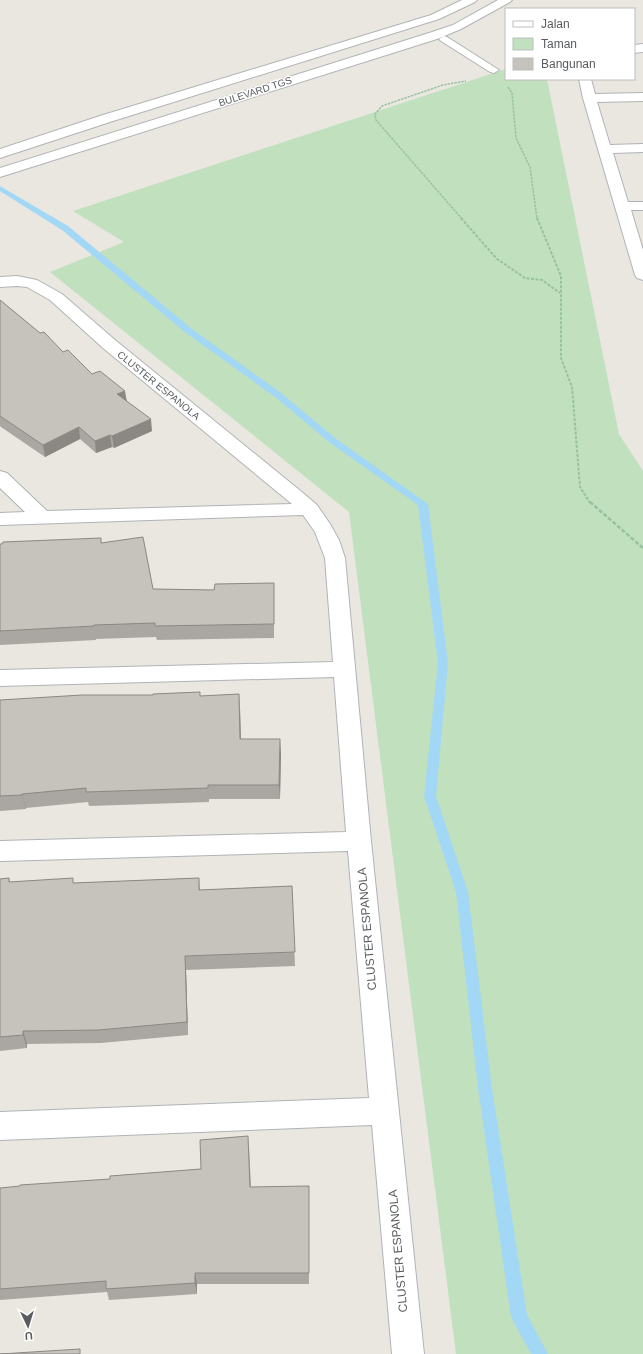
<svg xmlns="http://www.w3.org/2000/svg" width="643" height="1354" font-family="Arial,sans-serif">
  <rect width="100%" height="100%" fill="#eae7e0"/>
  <!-- green -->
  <path fill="#c0e0be" d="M506,69V79H547L619,434L643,471V1354H456L349,512L50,272L124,242L73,211Z"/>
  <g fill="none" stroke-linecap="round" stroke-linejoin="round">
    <!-- stream -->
    <path fill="#a3d7f6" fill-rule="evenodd" d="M0,186L68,226L192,329L281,393L335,438L428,504L448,663L436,796L468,892L492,1088L527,1315L548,1354H531L511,1317L478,1088L456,892L424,796L438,663L418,505L329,442L275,397L186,333L62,230L0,191Z"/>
    <defs>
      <path id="service" d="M444,36L447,37L499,70L494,73L490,72L441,41L439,39Z"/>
      <path id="minor" d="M462,0H477L475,2L439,19L113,121L0,158V149L103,115L431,15Z
        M498,0H512L510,2L461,29L437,39L0,177V168L429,33L453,25Z
        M643,44V52L634,53V45Z
        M579,79H591L595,94L643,93V101L597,102L610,145L643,144V152L613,153L628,202H643V210H631L643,250V280L637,278L635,275L583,98Z
        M17,276L37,280L62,294L115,340L303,493L317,505L330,524L339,540L345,558L371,841L424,1354H392L372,1125L0,1140V1112L369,1098L348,851L0,861V841L346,832L334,677L0,686V670L333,662L325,558L315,532L303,515L0,525V513L25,512L0,488V471L7,473L47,511L292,504L103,348L50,300L27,287L17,286L0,287V277Z"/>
    </defs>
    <!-- service casing -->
    <use href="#service" stroke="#b0b3b6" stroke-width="2"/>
    <!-- minor casing -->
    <use href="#minor" stroke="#b0b3b6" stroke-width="2"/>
    <!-- path-far2 -->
    <path stroke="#98c1a1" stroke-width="1.5" stroke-dasharray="2.5 1" stroke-linecap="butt" d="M508,87L512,93L516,138L530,167L537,219
      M462,219L376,120L375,114L382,106L443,85L466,81"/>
    <!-- path-far1 -->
    <path stroke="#98c1a1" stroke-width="2" stroke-dasharray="3 1.5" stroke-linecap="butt" d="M461,218L497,259L525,278L542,280L560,293
      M537,218L561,276V358L572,387L580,487L590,503"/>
    <!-- path -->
    <path stroke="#98c1a1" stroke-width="2.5" stroke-dasharray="4 2" stroke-linecap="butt" d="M590,502L643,548"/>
    <!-- service -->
    <use href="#service" fill="#fff" fill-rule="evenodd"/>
    <!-- minor -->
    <use href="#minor" fill="#fff" fill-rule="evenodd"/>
  </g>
  <!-- wall -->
  <path fill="#aaa7a2" d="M0,300L63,352L127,401L152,431L114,448L112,447L96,453L80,439L45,457L1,427L0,426Z
    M101,543L153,589L214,590L274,583V638L157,640L156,637L96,639V640L0,645V544Z
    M153,695L201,696L240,708L241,739L281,753L280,799H209V802L89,806L88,802L26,808V809L0,811V700Z
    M9,878L10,882L74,883L199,878L200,890L292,886L295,966L186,970L188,1035L101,1043L27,1044V1048L0,1051V879Z
    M249,1148L251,1187L309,1198V1284H197V1294L109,1300L107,1292L0,1300V1188L110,1179L201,1169Z"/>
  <!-- shaded-wall -->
  <path fill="#8b8884" d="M125,391L127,402L117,394Z
    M151,419L152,431L114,448L112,436Z
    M79,427L80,439L45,457L43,445Z
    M110,435L112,447L96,453L95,441Z
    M239,694L240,708L241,753L240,739Z
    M280,739L281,753L280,799L279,785Z
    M22,794L26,808V809L22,795Z
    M185,956L186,970L188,1035L187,1022Z
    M23,1031L27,1044V1048L23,1035Z
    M195,1273L197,1284V1294L195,1283Z"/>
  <!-- building -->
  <path fill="#c6c2bc" stroke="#8b8884" d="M0,300L40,333L44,332L63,352L68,350L92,374L100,371L125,391L117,394L151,419L112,436L110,435L95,441L79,427L43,445L0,416Z
    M143,537L153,589L214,590L215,584L274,583V624L155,626V623L94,625V626L0,631V544H2L3,542L101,538V543Z
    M200,692V696L239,694L240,739H280L279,785H208V788L86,792V788L22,794V795L0,796V700L82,695H153V694Z
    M9,878V882L73,878V883L199,878V890L292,886L295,952L185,956L187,1022L99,1030L23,1031V1035L0,1037V879Z
    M248,1136L250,1187L309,1186V1273H195V1283L106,1289V1281L0,1289V1188L20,1186V1185L110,1179V1176L201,1169L200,1140Z
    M80,1349V1354H0Z"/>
  <g text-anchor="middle" stroke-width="3" stroke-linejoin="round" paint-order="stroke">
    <!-- far-street labels -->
    <g font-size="10" fill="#585c5f" stroke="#fff">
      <text transform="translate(255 91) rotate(-18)" y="4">BULEVARD TGS</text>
      <text transform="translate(159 385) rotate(39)" y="4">CLUSTER ESPANOLA</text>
    </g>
    <!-- street labels -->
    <g font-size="12" fill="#585c5f" stroke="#fff">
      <text transform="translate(367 929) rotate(-95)" y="4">CLUSTER ESPANOLA</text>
      <text transform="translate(398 1251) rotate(-95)" y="4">CLUSTER ESPANOLA</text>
    </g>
  </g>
  <!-- legend -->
  <rect x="505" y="8" width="130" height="72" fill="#ffffff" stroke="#bcbebf"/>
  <rect x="513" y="21" width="20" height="6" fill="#ffffff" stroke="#bcbebf"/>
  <text x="541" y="28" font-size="12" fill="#585c5f">Jalan</text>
  <rect x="513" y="38" width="20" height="12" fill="#c0e0be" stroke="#bcbebf"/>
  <text x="541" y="48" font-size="12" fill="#585c5f">Taman</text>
  <rect x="513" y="58" width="20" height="12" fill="#c6c2bc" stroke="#bcbebf"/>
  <text x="541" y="68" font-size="12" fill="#585c5f">Bangunan</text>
  <!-- north arrow -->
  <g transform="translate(28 1326) rotate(176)" stroke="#ffffff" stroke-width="3" paint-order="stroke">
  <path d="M0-3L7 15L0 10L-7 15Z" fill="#585c5f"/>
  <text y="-6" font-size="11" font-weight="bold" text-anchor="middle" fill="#585c5f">U</text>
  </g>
</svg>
